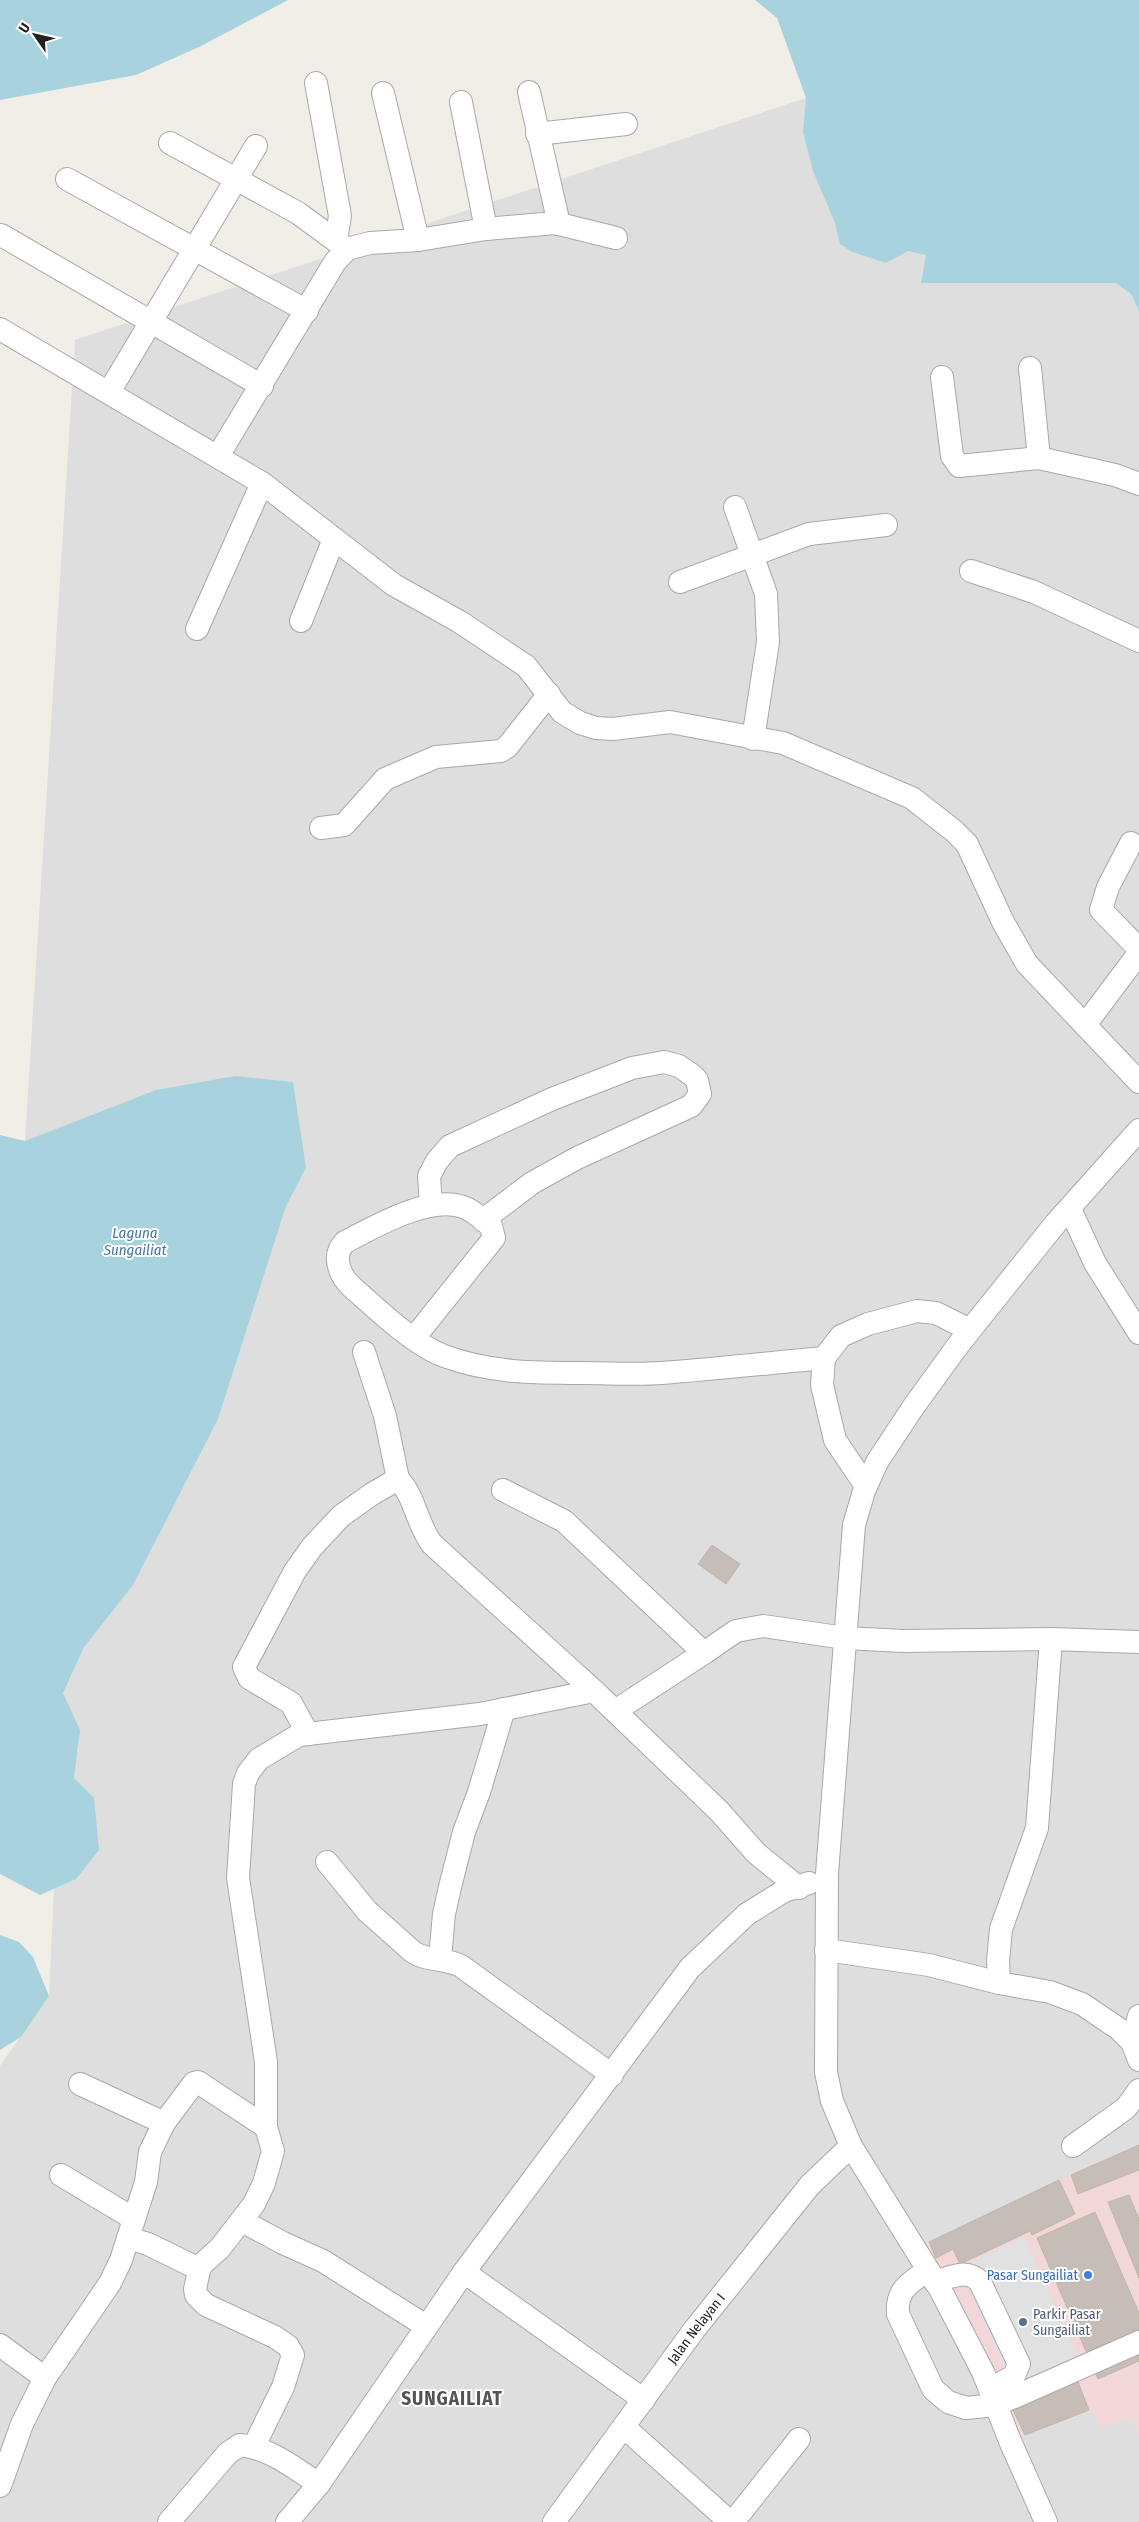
<svg xmlns="http://www.w3.org/2000/svg" width="1139" height="2522" font-family="'Fira Sans Condensed',sans-serif">
  <rect width="100%" height="100%" fill="#f1eee7"/>
  <!-- residential -->
  <path fill="#dfdede" d="M806,98L1139,266V2522H0V2066L49,1996L63,1693L25,1141L75,340Z"/>
  <!-- commercial -->
  <path fill="#f1d7d7" d="M1139,2145V2436L1133,2418L1100,2428L1093,2409L1010,2441L913,2247L929,2242L1059,2180Z"/>
  <!-- parking -->
  <path fill="#e1e1e1" d="M1024,2237L1087,2378L1022,2407L960,2267Z"/>
  <!-- water -->
  <path fill="#a8d3de" d="M0,0H288L199,47L136,75L0,100Z
    M755,0H1139V311L1131,294L1116,283H921L926,255L908,251L886,263L852,252L840,244L835,223L813,171L803,132L806,98L777,18Z
    M235,1076L293,1082L306,1168L286,1206L218,1419L133,1585L84,1647L63,1693L80,1730L74,1778L94,1798L99,1850L76,1879L40,1895L0,1874V1135L25,1141L156,1090Z
    M0,1935L19,1942L33,1957L49,1996L21,2037L0,2050Z"/>
  <!-- building -->
  <path fill="#c6bdb6" stroke="#c3b4a9" d="M712,1545L740,1564L726,1584L698,1564Z
    M1139,2145V2170L1078,2194L1071,2175Z
    M1059,2180L1075,2214L1032,2235L1030,2231L960,2264L953,2249L936,2258L929,2242Z
    M1129,2195L1139,2219V2278L1108,2202Z
    M1095,2212L1139,2313V2361L1098,2379L1037,2238Z
    M1078,2382L1089,2410L1025,2435L1012,2408L1022,2407Z"/>
  <g fill="none" stroke-linecap="round" stroke-linejoin="round">
    <defs>
      <g id="minor">
        <path d="M316,83L340,216L336,240"/>
        <path d="M529,92L559,224"/>
        <path d="M383,93L418,240"/>
        <path d="M461,102L486,229"/>
        <path d="M537,134L626,124"/>
        <path d="M170,143L298,213L347,249"/>
        <path d="M67,179L307,311"/>
        <path d="M1,235L262,386"/>
        <path d="M0,329L262,483L394,585L460,622L526,666L562,712L580,723L596,728L613,729L670,722L783,743L912,798L954,831L967,844L1003,922L1027,964L1139,1082"/>
        <path d="M1030,368L1039,458"/>
        <path d="M942,377L952,456L959,466L1039,458L1115,475L1139,484"/>
        <path d="M109,392L256,146"/>
        <path d="M218,456L335,262L347,249L370,243L418,240L486,229L555,223L616,238"/>
        <path d="M735,507L766,594L768,642L753,739"/>
        <path d="M971,571L1034,592L1139,641"/>
        <path d="M680,582L809,534L886,525"/>
        <path d="M301,621L334,539"/>
        <path d="M197,629L262,483"/>
        <path d="M321,828L344,825L385,779L436,757L501,751L508,746L549,694"/>
        <path d="M1131,843L1108,887L1101,910L1139,949"/>
        <path d="M1085,1025L1139,953"/>
        <path d="M431,1205L429,1176L437,1161L450,1146L552,1099L632,1068L664,1062L679,1066L692,1075L697,1080L700,1094L691,1106L577,1158L532,1183L483,1220"/>
        <path d="M1070,1209L1095,1263L1139,1333"/>
        <path d="M414,1338L494,1238L491,1226C483,1220 473,1210 463,1207C429,1195 376,1226 345,1242C331,1256 340,1277 353,1288C377,1309 414,1345 444,1356C491,1373 533,1373 582,1373C608,1373 636,1375 662,1373C716,1369 770,1363 824,1358"/>
        <path d="M364,1352L385,1416L398,1479"/>
        <path d="M866,1486L835,1440L822,1385L824,1358L841,1336L868,1324L917,1311L936,1313L970,1330"/>
        <path d="M503,1490L564,1521L704,1653L736,1631L763,1626L845,1638L903,1641L1051,1639L1139,1642"/>
        <path d="M615,1711L704,1653"/>
        <path d="M308,1734L291,1703L249,1678L244,1667L295,1571L312,1547L341,1516L372,1494L398,1479C415,1496 417,1525 432,1544L594,1691L719,1811L756,1853L799,1888"/>
        <path d="M327,1862L367,1911L413,1952C426,1961 446,1958 461,1966L612,2075"/>
        <path d="M826,1950L929,1965L999,1983L1050,1992L1082,2004L1119,2029L1132,2042L1139,2060"/>
        <path d="M440,1958L444,1914L450,1887L464,1832L479,1792L504,1709"/>
        <path d="M999,1983L998,1961L1001,1929L1037,1828L1051,1639"/>
        <path d="M1132,2042L1139,2016"/>
        <path d="M80,2084L164,2123"/>
        <path d="M1073,2146L1126,2108L1139,2090"/>
        <path d="M61,2175L134,2219"/>
        <path d="M242,2221L283,2243L323,2261L426,2326"/>
        <path d="M128,2238L148,2244L195,2267L200,2266"/>
        <path d="M928,2270C910,2283 896,2289 898,2314L933,2389L948,2402L966,2408L996,2405L1139,2342"/>
        <path d="M464,2272L644,2400"/>
        <path d="M935,2282C952,2277 967,2268 980,2282L1019,2364L1014,2376L990,2389"/>
        <path d="M0,2345L45,2378"/>
        <path d="M624,2427L730,2522"/>
        <path d="M254,2446L283,2387L293,2355L288,2346L275,2337L206,2305L196,2295L195,2289L200,2266L220,2248L254,2204L264,2183L273,2151L266,2127V2062L238,1878L244,1784L248,1773L259,1759L299,1735L480,1714L594,1691"/>
        <path d="M0,2486L22,2424L45,2378L110,2283L121,2260L146,2182L150,2152L164,2123L194,2083L198,2082L266,2127"/>
        <path d="M169,2522L228,2453L240,2445C270,2448 294,2468 319,2484"/>
        <path d="M287,2522L319,2484L464,2272L690,1968L747,1914L784,1891L809,1883"/>
        <path id="s1" d="M554,2522L694,2330L810,2185L851,2146"/>
        <path d="M733,2522L799,2439"/>
        <path d="M1046,2522L1010,2441L983,2372L940,2289L851,2146L832,2101L826,2072L827,1874L854,1525L864,1491L877,1462L914,1406L959,1344L1056,1223L1139,1130"/>
      </g>
    </defs>
    <!-- minor casing -->
    <use href="#minor" stroke="#a8a8a8" stroke-width="24"/>
    <!-- minor -->
    <use href="#minor" stroke="#fff" stroke-width="22"/>
  </g>
  <!-- markers -->
  <circle fill="#3f7fe0" stroke="#fff" stroke-width="2" cx="1088" cy="2275" r="5"/>
  <circle fill="#5c6f8a" stroke="#fff" stroke-width="2" cx="1023" cy="2322" r="5"/>
  <g text-anchor="middle" stroke-width="4" stroke-linejoin="round" paint-order="stroke">
    <!-- shop labels -->
    <g font-size="14" fill="#366cbe" stroke="#fff" text-anchor="end">
      <text x="1078" y="2280">Pasar Sungailiat</text>
    </g>
    <!-- service labels -->
    <g font-size="14" fill="#4e5e75" stroke="#fff" text-anchor="start">
      <text x="1033" y="2319">Parkir Pasar<tspan x="1033" dy="16">Sungailiat</tspan></text>
    </g>
    <!-- street labels -->
    <g font-size="14" fill="#212121" stroke="#fff">
      <text dy="5" stroke="none"><textPath href="#s1" startOffset="240">Jalan Nelayan I</textPath></text>
    </g>
    <!-- water labels -->
    <g font-size="15" font-style="italic" fill="#4676a2" stroke="#fff">
      <text x="135" y="1238">Laguna<tspan x="135" dy="17">Sungailiat</tspan></text>
    </g>
    <!-- district labels -->
    <g font-size="19" font-weight="bold" letter-spacing="1" fill="#545454" stroke="#fff">
      <text x="452" y="2405">SUNGAILIAT</text>
    </g>
  </g>
  <!-- north arrow -->
  <g transform="translate(35 35) rotate(304)" stroke="#ffffff" stroke-width="4" paint-order="stroke">
  <path d="M0-4L9 19L0 12L-9 19Z" fill="#212121"/>
  <text y="-8" font-size="14" font-weight="bold" text-anchor="middle" fill="#212121">U</text>
  </g>
</svg>
